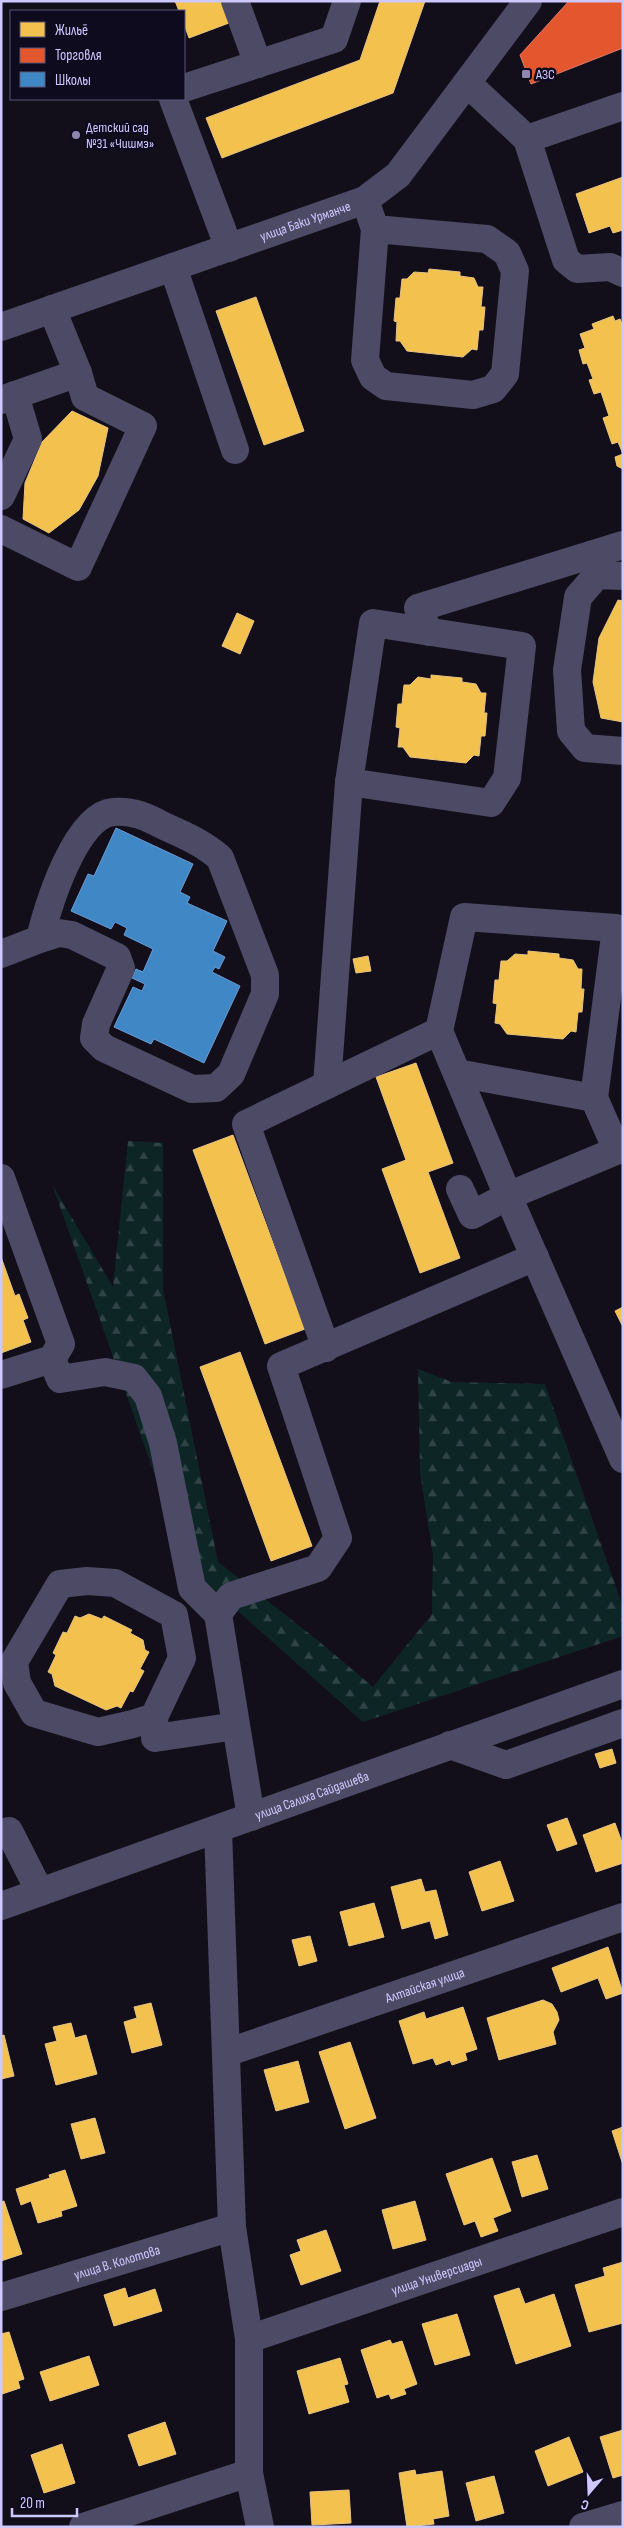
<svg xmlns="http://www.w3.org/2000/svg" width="624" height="2528" font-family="'Sofia Sans Condensed',sans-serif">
  <defs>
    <pattern id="forest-firs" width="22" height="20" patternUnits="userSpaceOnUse" patternTransform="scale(1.25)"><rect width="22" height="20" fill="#0e2526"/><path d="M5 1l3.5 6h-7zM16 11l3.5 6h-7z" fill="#304347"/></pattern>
  </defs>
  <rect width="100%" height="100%" fill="#120f1a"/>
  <!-- forest -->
  <path fill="url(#forest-firs)" d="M128,1141L163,1143V1289L218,1562L316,1639L373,1687L432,1614L433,1556L420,1473L418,1369L452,1382L545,1384L623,1607V1636L363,1722L187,1566L52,1184L113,1287Z"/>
  <!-- homes -->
  <path fill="#f2c14e" stroke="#e8c383" d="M175,1H221L229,23L189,38L184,24V11H179Z
    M380,1H425L393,93L222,158L206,118L360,60Z
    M623,177V230L613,233L610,226L589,233L576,194Z
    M429,269L460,272V276L474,278L478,287H483L481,307H485L483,330H479L477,350L472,349L463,357L407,351L400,341H396L397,322L394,321L396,298H400L402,279H407L414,272L428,273Z
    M256,297L304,431L264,445L216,311Z
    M613,316L615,321L620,319L623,326V469L617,466L615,457L623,454L618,442L612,444L603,418L609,416L601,392L594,394L589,380L593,379L587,363L583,364L579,350L585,348L580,334L594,329L592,324Z
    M72,411L108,428L98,476L79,510L49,533L23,519L25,483L42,442Z
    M618,600L623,601V722L601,718L593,682L599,638Z
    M237,613L254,621L240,654L222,646Z
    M431,675L462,678V682L476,684L481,693H486L484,713H487L485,736H481L479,756L474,755L466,763L410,757L403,747H398L400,728L396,727L398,704H402L404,685H410L418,677L431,679Z
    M528,951L559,954V958L573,960L578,969H582L581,989H584L582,1012H578L576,1032L571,1031L563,1039L507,1034L500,1024L495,1023L497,1004L493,1003L495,980H499L501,961H507L515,954L528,955Z
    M368,956L371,971L356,973L353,959Z
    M416,1063L453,1163L428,1172L460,1258L420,1273L382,1169L406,1160L376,1077Z
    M233,1135L305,1329L265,1344L193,1150Z
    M1,1257L15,1296L19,1294L28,1318L23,1320L31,1342L1,1353Z
    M623,1307V1327L615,1311Z
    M240,1352L312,1546L271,1561L200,1367Z
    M89,1614L102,1619L104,1616L132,1630L130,1633L143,1640L145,1650L149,1652L140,1669L144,1671L133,1692L130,1691L121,1708L117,1706L106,1710L55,1686L52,1674L48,1672L56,1655L53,1653L63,1632L67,1633L75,1616L80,1618Z
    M612,1749L616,1763L600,1768L595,1754Z
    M567,1818L577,1844L557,1851L547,1825Z
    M615,1823L623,1845V1863L596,1872L583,1835Z
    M500,1861L514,1901L482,1911L469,1872Z
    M421,1879L425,1892L436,1890L448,1935L435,1939L430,1921L402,1929L391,1887Z
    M374,1903L384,1937L349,1946L340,1912Z
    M310,1936L317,1961L299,1966L292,1940Z
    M608,1947L623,1993L606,1999L598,1978L561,1992L552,1968Z
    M543,2000L552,2004L557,2012L559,2020L553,2032L556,2044L499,2060L487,2018Z
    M151,2003L162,2045L132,2053L124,2022L137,2018L134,2007Z
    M463,2007L477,2049L465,2053L467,2060L452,2065L450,2060L436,2065L433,2058L413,2064L399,2021L424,2012L426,2019Z
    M71,2023L75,2038L86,2035L97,2074L56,2085L45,2044L57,2041L53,2027Z
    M4,2035L14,2076L1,2079V2036Z
    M350,2042L376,2118L345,2129L319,2052Z
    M298,2061L309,2102L276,2111L264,2070Z
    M95,2118L105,2153L81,2159L71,2124Z
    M623,2127V2165L612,2131Z
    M537,2155L548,2189L522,2197L512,2162Z
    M492,2158L511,2211L493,2218L498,2231L481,2237L475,2221L464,2225L446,2174Z
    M65,2170L77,2206L61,2211L62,2216L38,2223L31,2201L21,2205L16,2189L50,2178L49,2175Z
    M4,2201L22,2254L1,2261V2202Z
    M415,2201L426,2240L393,2249L382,2210Z
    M326,2230L341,2271L301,2285L290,2255L301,2251L297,2240Z
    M623,2262V2323L589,2332L575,2285L605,2276L603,2268Z
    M125,2288L128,2298L155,2289L162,2311L114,2326L104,2295Z
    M519,2288L525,2304L554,2294L571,2346L516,2364L494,2296Z
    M457,2314L470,2355L435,2365L422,2324Z
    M9,2332L24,2379L18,2381L20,2388L2,2394L1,2334Z
    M390,2340L392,2344L402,2341L417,2384L404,2389L406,2394L391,2399L389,2394L377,2398L361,2350Z
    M89,2356L99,2385L50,2401L40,2372Z
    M340,2358L348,2384L344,2385L349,2402L309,2414L297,2371Z
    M165,2422L176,2454L139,2466L128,2435Z
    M623,2430V2475L613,2478L600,2437Z
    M569,2437L583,2472L548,2486L535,2451Z
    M62,2444L75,2483L44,2493L31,2455Z
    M415,2470L416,2475L442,2471L449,2516L433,2519L434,2524L407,2527L399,2473Z
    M494,2476L504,2513L476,2521L466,2483Z
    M349,2490L351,2523L312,2525L310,2492Z"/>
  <!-- shops -->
  <path fill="#e4572e" stroke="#de796d" d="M569,1H623V48L531,84L520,55Z"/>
  <!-- schools -->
  <path fill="#3f88c5" stroke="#6a9bd6" d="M116,828L193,864L180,892L190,897L187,903L227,921L213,951L225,957L219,969L215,967L212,972L240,986L204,1063L154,1039L151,1044L114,1027L133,987L142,991L145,984L132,978L136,969L143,972L153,949L124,935L127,928L115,922L111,929L71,911L88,874L94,876Z"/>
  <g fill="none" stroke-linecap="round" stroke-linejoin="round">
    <!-- minor -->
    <g stroke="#4c4a64" stroke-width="28">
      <path d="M235,1L258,64"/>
      <path d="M467,83L527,139"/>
      <path d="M184,88L334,39L347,1"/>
      <path d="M173,99L229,248"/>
      <path d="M623,106L527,139L566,260L577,269L610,267L623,273"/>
      <path d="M365,200L375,229L365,360L373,377L386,386L473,395L493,389L505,374L515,271L507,253L487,239L375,229"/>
      <path d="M173,267L235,450"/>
      <path id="s1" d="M1,327L365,200L398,175L528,1"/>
      <path d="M1,400L78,373L52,309"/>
      <path d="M1,496L28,439L15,395"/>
      <path d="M1,529L78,567L143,426L85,397L78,373"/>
      <path d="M623,576L597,575L578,597L567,670L571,731L585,748L623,751"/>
      <path d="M373,623L522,646L507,778L491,803L349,782Z"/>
      <path d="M429,632L418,608L623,545"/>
      <path d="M1,954L40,939C47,907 76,815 113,812C133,810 147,817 164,826C184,835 203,843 220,858L265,975V994L231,1074L216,1088L192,1089L104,1048L94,1038L96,1024L121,968L117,957L72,935L59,933L40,939"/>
      <path d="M439,1031L464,917L616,928L594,1098L617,1150"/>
      <path d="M457,1073L594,1098"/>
      <path d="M327,1085L349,782"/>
      <path d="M623,1148L508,1196L623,1459"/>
      <path d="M1,1178L61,1344L52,1359L1,1375"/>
      <path d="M326,1348L246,1124L439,1031L508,1196L472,1215L460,1189"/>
      <path d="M52,1359L60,1379L105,1372L134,1378L148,1396L163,1443L192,1588L218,1614"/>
      <path d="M87,1581L115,1583L174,1615L182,1658L154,1717L133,1724L98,1732L34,1713L17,1683L14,1662L60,1584Z"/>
      <path d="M154,1717L155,1738L236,1726"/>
      <path d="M450,1745L506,1765L623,1723"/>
      <path d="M251,1817L218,1614L231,1596L318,1568L338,1538L281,1366L535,1257"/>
      <path d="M218,1829L232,2227L249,2339V2473L260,2527"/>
      <path d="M1,1833L9,1831L40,1892"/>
      <path id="s2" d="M1,1906L623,1684"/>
      <path id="s3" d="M226,2053L623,1917"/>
      <path id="s4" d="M1,2297L232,2227"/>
      <path id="s5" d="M249,2339L623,2212"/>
      <path d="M83,2527L249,2473"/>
      <path d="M583,2527L623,2515"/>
    </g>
  </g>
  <!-- markers -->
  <g fill="#8d87af" stroke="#0e0b1f" stroke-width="2">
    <rect x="521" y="69" width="10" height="10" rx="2.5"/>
    <circle cx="76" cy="135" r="5"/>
  </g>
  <g text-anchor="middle" stroke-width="5" stroke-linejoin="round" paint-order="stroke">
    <!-- poi labels -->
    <g font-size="14" fill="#cfc8ff" stroke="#0e0b1f" text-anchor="start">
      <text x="536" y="79">АЗС</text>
      <text x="86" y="132">Детский сад<tspan x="86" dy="16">№31 «Чишмэ»</tspan></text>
    </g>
    <!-- street labels -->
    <g font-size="14" fill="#cfc8ff" stroke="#0e0b1f">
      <text dy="5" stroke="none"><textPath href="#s1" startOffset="322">улица Баки Урманче</textPath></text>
      <text dy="5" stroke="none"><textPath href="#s2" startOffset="330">улица Салиха Сайдашева</textPath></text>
      <text dy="5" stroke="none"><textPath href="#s3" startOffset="210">Алтайская улица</textPath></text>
      <text dy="5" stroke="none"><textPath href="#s4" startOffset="121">улица В. Колотова</textPath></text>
      <text dy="5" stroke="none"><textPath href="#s5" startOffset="198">улица Универсиады</textPath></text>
    </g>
  </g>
  <!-- border -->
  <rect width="624" height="2528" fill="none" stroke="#cfc8ff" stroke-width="5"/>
  <!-- legend -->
  <rect x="10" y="10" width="175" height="90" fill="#0e0b1f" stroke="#5b5779"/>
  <rect x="20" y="22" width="25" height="15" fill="#f2c14e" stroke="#5b5779"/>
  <text x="55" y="35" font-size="15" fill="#cfc8ff">Жильё</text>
  <rect x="20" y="48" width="25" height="15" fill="#e4572e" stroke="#5b5779"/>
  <text x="55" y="60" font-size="15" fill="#cfc8ff">Торговля</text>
  <rect x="20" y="72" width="25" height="15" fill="#3f88c5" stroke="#5b5779"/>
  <text x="55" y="85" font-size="15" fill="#cfc8ff">Школы</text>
  <!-- north arrow -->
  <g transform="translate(589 2493) rotate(199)" stroke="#0e0b1f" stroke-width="4" paint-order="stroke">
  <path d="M0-4L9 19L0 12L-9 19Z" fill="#cfc8ff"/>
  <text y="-8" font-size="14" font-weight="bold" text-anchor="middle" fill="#cfc8ff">С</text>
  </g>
  <!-- scale -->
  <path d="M12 2508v8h65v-8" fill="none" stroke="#cfc8ff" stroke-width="2.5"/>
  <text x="20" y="2508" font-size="15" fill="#cfc8ff" stroke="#0e0b1f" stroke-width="4" paint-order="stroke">20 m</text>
</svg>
